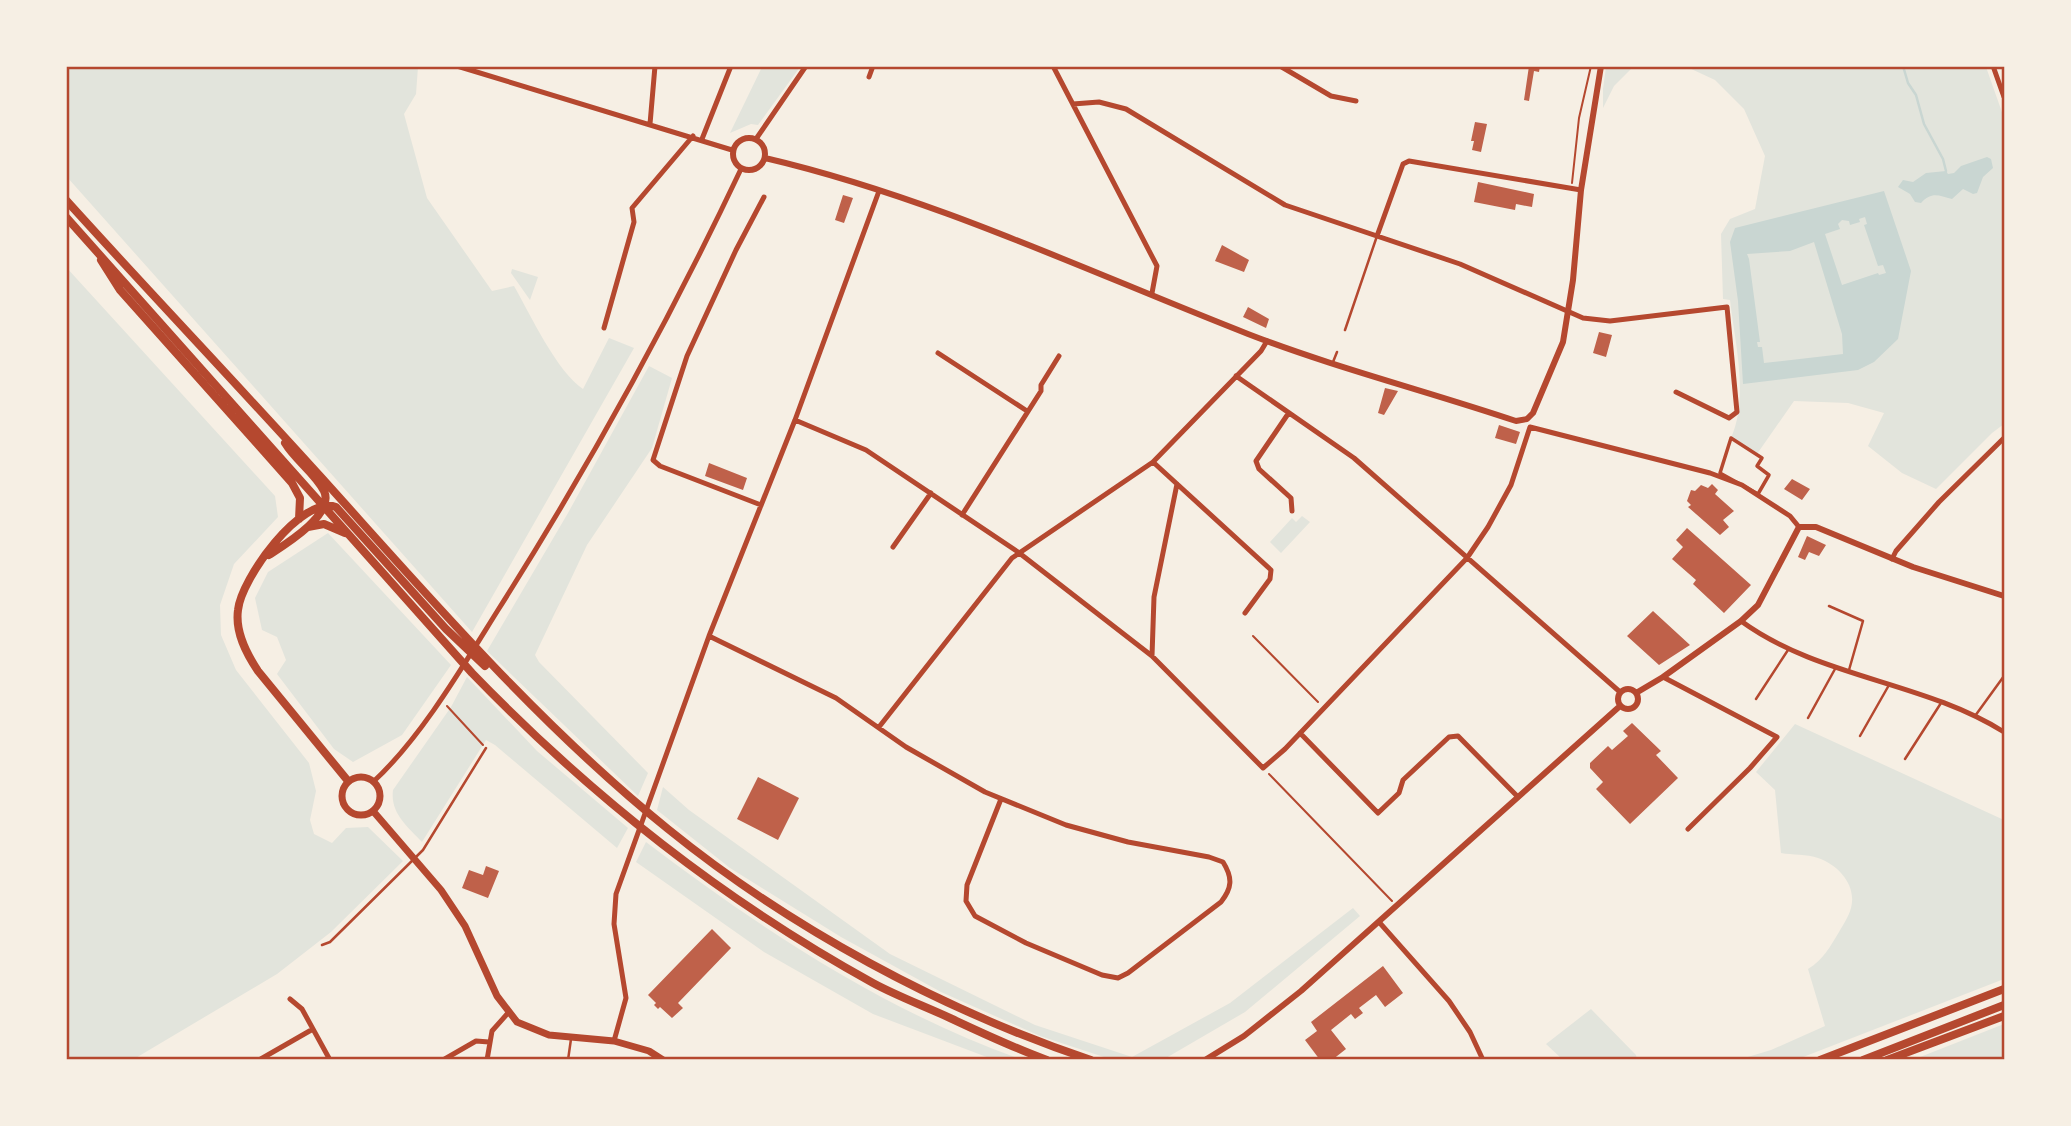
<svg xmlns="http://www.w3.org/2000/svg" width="2071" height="1126" font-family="Quicksand,sans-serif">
  <rect width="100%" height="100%" fill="#f6efe4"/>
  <!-- green -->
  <path fill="#e2e4dc" d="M66,67H418L416,94L404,114L427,198L492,291L514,286C530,314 557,372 583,389L609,338L634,348L472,632L67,177Z
    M762,67H800L758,125L751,124L730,133Z
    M1606,67H1633L1614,86L1603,108V89Z
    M1687,67H1986L2004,118V424L1992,433L1936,489L1902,473L1868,446L1884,413L1848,403L1794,401L1757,454L1731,438C1749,397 1735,344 1730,300L1723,299L1721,234L1730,219L1755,209L1765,156L1744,109L1715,80Z
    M66,267L275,496L278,517L234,564L220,605L221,635L236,670L309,763L316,791L310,820L314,834L332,843L346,828L368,827L403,861L331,932L277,974L134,1059H67Z
    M512,269L538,277L530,300L511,273Z
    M649,366L672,378L652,448L587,545L535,655L539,662L648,773L638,796L487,651L568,513Z
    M1302,516L1310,522L1281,553L1270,542L1292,518L1296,522Z
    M328,533L451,665L402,735L353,762L334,749L277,674L286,660L277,637L262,630L255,598L268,572Z
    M467,677L537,751L628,828L617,848L495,745L486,740L422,842C407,826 390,813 393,790L451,707Z
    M1795,724L2004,820V979L1798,1059H1741L1771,1050L1825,1026L1808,969C1823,960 1830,947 1839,932C1843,925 1849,916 1851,908C1857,886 1839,865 1818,858C1807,854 1792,855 1781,853L1775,790L1756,772Z
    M663,787L689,810L890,954L1035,1025L1132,1057L1230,1003L1353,908L1360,916L1245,1012L1166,1058L1168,1059H1110L1040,1036L941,992L841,937L730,868L657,810Z
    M646,842C761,929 883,1010 1020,1059H992L873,1014L764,952L636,862Z
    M1591,1009L1636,1055L1637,1059H1562L1546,1044Z
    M2004,1024V1059H1915Z"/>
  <!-- water -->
  <path fill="#c9d6d2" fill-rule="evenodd" d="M1987,157L1991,159L1993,168L1983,177L1977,193L1973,194L1963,189L1952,199C1939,196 1932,191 1921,203L1915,202L1910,194L1898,187L1903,180L1913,182L1926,173L1946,171L1948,174L1954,173L1961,166Z
    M1884,191L1911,271L1898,339L1874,362L1858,370L1743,384L1738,301L1730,242L1735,228ZM1865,217L1867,224L1864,225L1878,266L1883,265L1886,273L1879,275L1878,273L1842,285L1825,234L1840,229L1838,224L1842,220L1849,221L1850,225L1860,222L1859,219ZM1814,242L1842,334L1843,354L1764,363L1762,347H1758L1757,342H1760L1749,259L1747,254L1790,251Z"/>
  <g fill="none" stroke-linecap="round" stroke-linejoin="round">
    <!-- stream -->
    <path stroke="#c9d6d2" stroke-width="2.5" d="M1903,66L1908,83L1916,95L1924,124L1943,159L1946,171"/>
  </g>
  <!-- building -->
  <path fill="#bf614a" d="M1529,66H1540L1539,72L1534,71L1529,101L1524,100Z
    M1475,122L1487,124L1481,152L1472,150L1474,141H1471Z
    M1478,182L1534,194L1532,207L1516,204L1515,210L1474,202Z
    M843,195L853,198L844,223L835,220Z
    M1222,245L1249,260L1244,272L1215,261Z
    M1248,307L1269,319L1266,328L1243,317Z
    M1599,332L1612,335L1606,357L1593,353Z
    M1385,388L1398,391L1384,415L1378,413Z
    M1499,425L1520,432L1516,444L1495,438Z
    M709,463L747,478L743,490L705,476Z
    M1792,479L1810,489L1802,500L1784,489Z
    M1712,484L1718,490L1715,494L1734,511L1723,520L1729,527L1720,535L1688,507L1691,505L1687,501L1691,490L1695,491L1701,485L1708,488Z
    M1687,528L1751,585L1724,613L1693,584L1696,580L1672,559L1683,547L1676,540Z
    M1807,536L1826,545L1819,556L1809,552L1805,560L1798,557Z
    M1653,611L1690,645L1659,665L1627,636Z
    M1632,723L1661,751L1656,755L1678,778L1630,824L1596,789L1603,782L1590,768V763L1608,746L1612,750L1628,736L1623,731Z
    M758,777L799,798L778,840L737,819Z
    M486,866L499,871L488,898L462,888L469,870L483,875Z
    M712,929L731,948L678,1003L683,1008L672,1018L660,1007L658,1009L654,1005L656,1003L648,995Z
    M1383,966L1403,993L1385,1007L1376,995L1359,1008L1363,1013L1355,1019L1351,1014L1331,1030L1346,1049L1332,1060H1320L1305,1040L1317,1031L1311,1022Z"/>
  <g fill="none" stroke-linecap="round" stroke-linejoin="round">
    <!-- path -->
    <path stroke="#b5482f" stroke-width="2" d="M1572,183L1579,118L1591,66
      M1253,636L1318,702
      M447,706L483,745
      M1269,774L1392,901"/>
    <!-- service -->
    <path stroke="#b5482f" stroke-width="2.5" d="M1345,330L1377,236
      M1333,362L1337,352
      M1829,606L1863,621L1849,670
      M1756,699L1788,650
      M1975,716L2004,676
      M1808,718L1835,669
      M1860,736L1889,685
      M1905,759L1941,703
      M322,945L330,942L423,850L486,748
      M568,1060L571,1039"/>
    <!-- pedestrian -->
    <path stroke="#b5482f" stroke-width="3.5" d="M1731,438L1762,458L1757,466L1769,475L1758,494L1720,473Z"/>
    <!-- minor -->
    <path stroke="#b5482f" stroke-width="5" d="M457,66L732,150
      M1053,66L1157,266L1152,293
      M1280,66L1331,96L1356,101
      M1993,66L2004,97
      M869,77L873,66
      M1073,104L1099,102L1126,109L1285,205L1460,264L1583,318L1610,321L1727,307L1737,412L1729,418L1676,392
      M650,124L655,66
      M702,139L731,66
      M756,139L806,66
      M1377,236L1403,164L1409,161L1581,190
      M604,328L634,222L632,208L693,136
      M938,353L1027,411
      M1236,376L1354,458L1620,692
      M1288,414L1256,461L1259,469L1291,498L1292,511
      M795,420L866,450L1018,552L1152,656L1263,768L1285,749L1467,558L1488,527L1511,485L1530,427
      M1530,427L1710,473L1742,485L1790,516L1799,527
      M1153,462L1271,570L1270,579L1245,613
      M761,505L660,466L653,460L687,356L736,250L764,197
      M962,515L1041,391V385L1059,356
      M893,547L931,493
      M1892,559L1896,551L1939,502L2004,438
      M1741,621C1819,678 1923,681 2004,732
      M709,636L836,698L906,747L985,792L1066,825L1128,842L1209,857L1223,862C1233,878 1232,888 1221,902L1128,973L1118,978L1102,975L1026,943L975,916L966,901L967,885L1001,799
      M1152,656L1154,597L1177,484
      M1663,677L1777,737L1750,768L1688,829
      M879,727L1012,558L1153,462L1261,351L1267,341
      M1300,733L1378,813L1399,793L1403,780L1449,737L1458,736L1518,797
      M373,782C421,738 463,666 498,610C588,468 669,321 741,169
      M1379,922L1449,1001L1470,1032L1483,1060
      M290,999L302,1009L330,1060
      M614,1041L626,998L614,924L616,894L709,636L795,420L879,191
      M259,1060L313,1029
      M443,1060L476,1041L489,1042
      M487,1060L492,1031L508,1013"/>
    <!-- tertiary -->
    <path stroke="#b5482f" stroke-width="6" d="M733 154a16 16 0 1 1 32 0a16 16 0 1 1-32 0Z
      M765,158C932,197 1089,272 1248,334C1336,368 1427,391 1516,421L1527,419L1533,413L1563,342L1573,280L1581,190L1601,66
      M1618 699a10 10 0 1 1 20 0a10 10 0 1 1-20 0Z
      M1636,693L1663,677L1741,621L1758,605L1799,527H1816L1913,567L2004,596
      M1205,1060L1244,1036L1301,991L1620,706"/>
    <!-- secondary -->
    <path stroke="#b5482f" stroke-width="7" d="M342 796a19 19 0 1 1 38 0a19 19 0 1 1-38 0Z
      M373,811L441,890L465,926L497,996L517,1022L549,1035L614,1041L649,1051L663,1060"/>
    <!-- primary -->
    <path stroke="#b5482f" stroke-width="8" d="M66,200C150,293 236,383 320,476C431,599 539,725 668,829C790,928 942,1010 1091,1060
      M66,217L472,673C590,795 724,901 873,983C897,996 924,1006 950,1018C982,1033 1014,1048 1047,1060
      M101,260L120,290L292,483L300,498L299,519
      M308,527L324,524L345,533
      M269,555C286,544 335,514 324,491C315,473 295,460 285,443
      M348,781L258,671C246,653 235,632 238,610C241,579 301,495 336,507L446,629L485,666
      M1820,1060L2004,989
      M1863,1060L2004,1005
      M1887,1060L2004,1016"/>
  </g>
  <!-- border -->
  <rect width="2071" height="1126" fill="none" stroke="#f6efe4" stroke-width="136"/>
  <rect x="68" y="68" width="1935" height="990" fill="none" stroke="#b5482f" stroke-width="2.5"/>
</svg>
